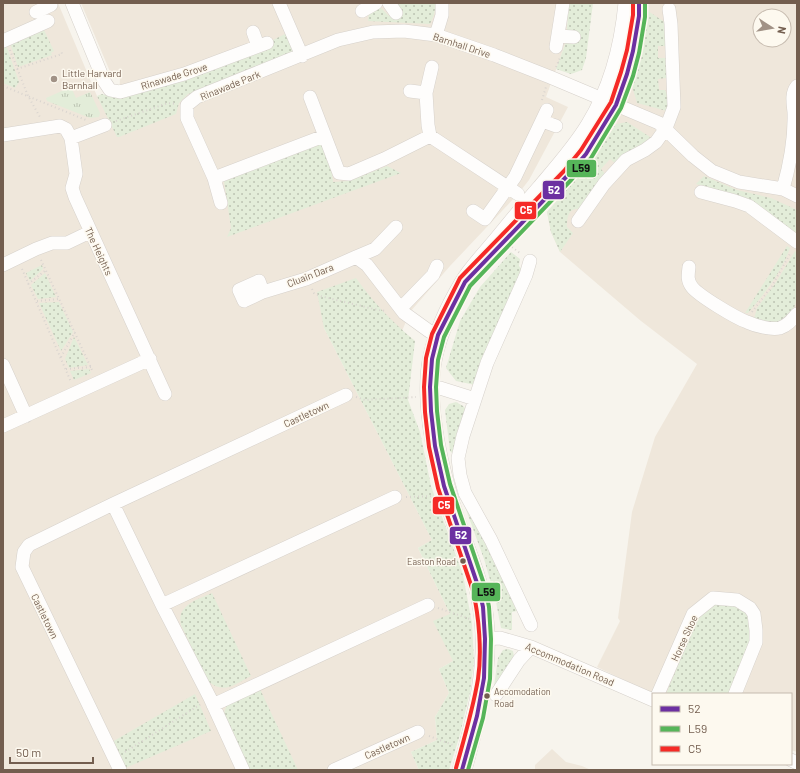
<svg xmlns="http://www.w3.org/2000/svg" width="800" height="773" font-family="Barlow,sans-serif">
  <defs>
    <pattern id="grass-dots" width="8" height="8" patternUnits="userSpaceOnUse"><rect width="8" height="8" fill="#e3edd9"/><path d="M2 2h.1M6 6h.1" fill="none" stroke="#bcc3b2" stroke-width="1.8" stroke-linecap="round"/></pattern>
    <pattern id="park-tufts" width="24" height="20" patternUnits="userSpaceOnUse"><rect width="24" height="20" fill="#e3edd9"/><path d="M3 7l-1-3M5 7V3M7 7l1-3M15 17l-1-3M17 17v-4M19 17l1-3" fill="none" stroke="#bcc3b2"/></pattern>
  </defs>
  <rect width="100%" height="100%" fill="#f7f4ed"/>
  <!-- residential -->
  <path fill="#efe7db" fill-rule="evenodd" d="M3,3H58L97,96L117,133L120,79L111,74L81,3H569L566,42L546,97L568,107L529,180L518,194L450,266L410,312L402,331L415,341L324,328L432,540L418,548L450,614L453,661L439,669L449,693L435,717L437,740L411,752L419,770H3Z
    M648,3H797V752L791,750V694H653L597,667L620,621L618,618L632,512L655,437L697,364L641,321L560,252L551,232L547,212L593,160L616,124L632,86L643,51L648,11ZM760,16H784V40H760Z
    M552,749L566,762L582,766L591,770H535V765Z"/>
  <!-- grass -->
  <path fill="url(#grass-dots)" d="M397,3H436L434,15L430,24L368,21L369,12L380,7L389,16L400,12Z
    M569,3H593L586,58L582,70L571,74L556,69L566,42Z
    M648,11L666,23V46H658V58H666V78L658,79L659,90H665C669,98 670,103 667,111L637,103L632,86L643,51Z
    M40,30H44L54,51L51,53L52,55L18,67L10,43Z
    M291,31L302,56L188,94L179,103L176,114L119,137H117L97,96L102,94L115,98L184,74L267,43Z
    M6,45L19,82L15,88L3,83V47Z
    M627,122L650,137L645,144L616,164L610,159L601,169L606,175L581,209C568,207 567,218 567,227L573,233L560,252L551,232L547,212L593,160L616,124Z
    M319,144L324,146L331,166L333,182L349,181L387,166L401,173L227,237L231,228L224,181Z
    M704,176L737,190L771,198L797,210V238L708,187L696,184Z
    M787,246L790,248C781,273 765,293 748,313H745Z
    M795,251L797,253V299L794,308L785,321L775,323L754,319L757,308L775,284Z
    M511,252L520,259L519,266L523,271L475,385L456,381L446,368L460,321L480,287Z
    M42,265L43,269L30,281L26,273Z
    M45,273L56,297L38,299L31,285Z
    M356,278C373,302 392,322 415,341L408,400L420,432L431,486L463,575L472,623L474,662L470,692L459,738L449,770H419L411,752L437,740L435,717L449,693L439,669L453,661L433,621L450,614L418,548L432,540L324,328L317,292Z
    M59,302L73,332L61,351L39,303Z
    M74,337L88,365L69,368L65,359Z
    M89,369L91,373L74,380L70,371Z
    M456,402L463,406L467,410L454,455L450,451L445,410L449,404Z
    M466,501L517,611L512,612V630L501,628L495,597L484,559L464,504Z
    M212,593L251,676C235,684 224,695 208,681L181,625C176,605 197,600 212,593Z
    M721,601L731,602L748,614L753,644L730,694H666L698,617L706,608Z
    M508,649L513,651L514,657L493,693L498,658L503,650Z
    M259,687L298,770H246L223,716L226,707L229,703Z
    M195,694L211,731L123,769L112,742Z"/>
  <!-- park -->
  <path fill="url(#park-tufts)" d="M71,87L76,98L90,92L100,113L99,117L90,118L47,101L46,98Z"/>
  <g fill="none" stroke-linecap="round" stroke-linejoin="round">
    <defs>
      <path id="street" d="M72,3L104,81L110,90L120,92L184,74L267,43
        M279,3L302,56
        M389,3L396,13
        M362,11L376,3
        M36,12L51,5L50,3
        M253,32L258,46
        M436,35L442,15V3
        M558,36L574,37
        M3,41L48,21
        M556,47L563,3
        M410,91L426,93
        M310,97L339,173L349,174L384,159L430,136L518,194
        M542,121L556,126
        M3,135L60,126L66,129L71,138L105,125
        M430,136L428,125L426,93L432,67
        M71,138L76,174L72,188L75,197L165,394
        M214,178L324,136
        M783,189C790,164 795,139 794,112C793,103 791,93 797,86
        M701,192L735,201L749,206L797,242
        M221,203L214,178L187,118V105L197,97L338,40L373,32L404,31L436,35L494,55L550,77L659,123L693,156L712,171L739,182L783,189L797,196
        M473,211L485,219L515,177L547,110
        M578,221L604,184L626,160L645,150L656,142L666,128L674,107L671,24L669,9
        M396,227L375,249L356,257L367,265L404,313L429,331L438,335
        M530,261L526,275L487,363L463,436L458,458L460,475L465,493L491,540L531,625
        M3,265L36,249L52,243H67L90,232
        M689,267C688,275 687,281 692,287C699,296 736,318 747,322C756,326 771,330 780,328C788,325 792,320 797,314
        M263,292L259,281L239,290L244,301L263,292L306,279L356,257
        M401,308L433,275L437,266
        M3,365L26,416
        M430,387L440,388L475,399
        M3,426L150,359
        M113,504L162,605L210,698L243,770
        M162,605L395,497
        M485,639L500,638L531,647L653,700
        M658,694L693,614L713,598L737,600L750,608L754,614L756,630V642L735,694
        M496,695L519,660L531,647
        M213,705L428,605
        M791,760L797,763
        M120,770L22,567L24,552L29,545L113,504L346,395
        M334,770L418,732"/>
      <path id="secondary" d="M462,770C477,716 492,661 482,605C478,577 466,552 457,525C441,478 422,405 433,356C438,332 451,305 464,283C473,268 489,252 501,237C514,221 527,205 541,189C558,169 576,149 590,126C613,89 624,46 628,3"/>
    </defs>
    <!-- street casing -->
    <use href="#street" stroke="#d6d1cb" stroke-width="14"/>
    <!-- secondary casing -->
    <use href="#secondary" stroke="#d7d1cb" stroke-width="20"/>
    <!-- path -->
    <path stroke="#d9d4cf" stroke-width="2" stroke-dasharray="1 3" stroke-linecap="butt" d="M10,50L28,96L40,117
      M556,67L560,58
      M17,69L62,54L61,50
      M3,86L86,120
      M624,97L640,50L645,3
      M542,100L546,87
      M116,121L168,103L176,104
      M550,203L563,191L590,158L615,117
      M512,247L521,254
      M41,260L93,372
      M22,269L71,382
      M28,284L46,270
      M312,289L314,293L320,296L378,310L387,311
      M37,301L59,299
      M752,312L772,286L791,252
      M61,357L75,332
      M66,369L91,367
      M356,397L365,400L416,397
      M406,497L434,496
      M438,608L470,619
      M429,736L453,745
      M125,752L201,704"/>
    <!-- street -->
    <use href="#street" stroke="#fefdfc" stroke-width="13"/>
    <!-- secondary -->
    <use href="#secondary" stroke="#fefdfc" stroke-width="19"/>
    <defs>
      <path id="bus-1" d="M462,770L477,716L484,678L485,639L483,607L479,589L444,486L435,446L431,411L430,387L432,359L438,335L465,282L568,175L586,154L616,105L627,74L633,51L639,16V3"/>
      <path id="bus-2" d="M468,770L483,718L490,679L491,639L489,607L485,587L450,484L441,445L437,411L436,387L438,360L444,337L470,286L572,179L591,158L621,108L633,76L639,53L645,17V3"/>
      <path id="bus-3" d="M456,768C464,739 473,709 478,679C482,653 479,616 473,591L438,488L429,447L425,412L424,387L426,358L432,334L460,278L564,171L581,150L611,102L621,72L627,50L633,15V3"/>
    </defs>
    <!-- bus-1 casing -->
    <use href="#bus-1" stroke="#fdf9ef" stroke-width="7"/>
    <!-- bus-2 casing -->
    <use href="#bus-2" stroke="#fdf9ef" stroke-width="7"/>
    <!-- bus-3 casing -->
    <use href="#bus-3" stroke="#fdf9ef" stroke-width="7"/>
    <!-- bus-1 -->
    <use href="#bus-1" stroke="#6c30a1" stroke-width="4"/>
    <!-- bus-2 -->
    <use href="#bus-2" stroke="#56b559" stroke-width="4"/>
    <!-- bus-3 -->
    <use href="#bus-3" stroke="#f52a26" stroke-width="4"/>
  </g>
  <!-- markers -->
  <circle fill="#a19286" stroke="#fdf9ef" stroke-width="1.5" cx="54" cy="79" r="4"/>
  <g fill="#735e4f" stroke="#fdf9ef" stroke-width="1.5">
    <circle cx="463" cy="561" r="3.5"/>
    <circle cx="487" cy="696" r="3.5"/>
  </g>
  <g text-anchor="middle" stroke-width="3" stroke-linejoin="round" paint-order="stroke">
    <!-- bus labels -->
    <g font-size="9" fill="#735e4f" stroke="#fdf9ef" text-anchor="end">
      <text x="456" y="565">Easton Road</text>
      <text x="494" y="695" text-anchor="start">Accomodation<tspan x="494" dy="12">Road</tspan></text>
    </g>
    <!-- street labels -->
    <g font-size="10" fill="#735e4f" stroke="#fdf9ef">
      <text transform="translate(462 45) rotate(18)" y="4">Barnhall Drive</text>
      <text transform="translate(174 76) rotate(-17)" y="4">Rinawade Grove</text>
      <text transform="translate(230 85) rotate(-22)" y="4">Rinawade Park</text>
      <text transform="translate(99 251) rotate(65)" y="4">The Heights</text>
      <text transform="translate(310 275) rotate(-21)" y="4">Cluain Dara</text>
      <text transform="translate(306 414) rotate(-25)" y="4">Castletown</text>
      <text transform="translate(45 616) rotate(64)" y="4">Castletown</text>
      <text transform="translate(684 638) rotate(-65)" y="4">Horse Shoe</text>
      <text transform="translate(570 664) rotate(23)" y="4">Accommodation Road</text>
      <text transform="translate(387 746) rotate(-24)" y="4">Castletown</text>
    </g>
    <!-- poi labels -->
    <g font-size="10" fill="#735e4f" stroke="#fdf9ef" text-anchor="start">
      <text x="62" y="77">Little Harvard<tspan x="62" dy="12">Barnhall</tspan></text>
    </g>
  </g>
  <g stroke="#fdf9ef" stroke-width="1.5">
    <rect x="566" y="159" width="31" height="19" rx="4" fill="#56b559"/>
    <rect x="542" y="180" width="23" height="20" rx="4" fill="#6c30a1"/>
    <rect x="514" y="201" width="23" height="19" rx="4" fill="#f52a26"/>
    <rect x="432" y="496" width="23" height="19" rx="4" fill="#f52a26"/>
    <rect x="449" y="526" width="23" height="19" rx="4" fill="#6c30a1"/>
    <rect x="471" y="582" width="30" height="20" rx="4" fill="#56b559"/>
  </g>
  <g font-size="11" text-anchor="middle" font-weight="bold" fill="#fff">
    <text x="554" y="194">52</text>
    <text x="526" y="214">C5</text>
    <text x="444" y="509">C5</text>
    <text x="461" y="539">52</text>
  </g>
  <g font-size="11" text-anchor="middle" font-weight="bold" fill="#111">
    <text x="581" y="172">L59</text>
    <text x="486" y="596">L59</text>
  </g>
  <!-- border -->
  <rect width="800" height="773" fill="none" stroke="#735e4f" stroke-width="8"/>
  <!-- legend -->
  <rect x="652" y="693" width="140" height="72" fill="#fdf9ef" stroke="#c6bbaf"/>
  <rect x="660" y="706" width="20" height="6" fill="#6c30a1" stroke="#c6bbaf"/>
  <text x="688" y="713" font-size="12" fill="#735e4f">52</text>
  <rect x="660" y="726" width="20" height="6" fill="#56b559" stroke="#c6bbaf"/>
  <text x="688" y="733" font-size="12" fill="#735e4f">L59</text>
  <rect x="660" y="746" width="20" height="6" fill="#f52a26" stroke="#c6bbaf"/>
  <text x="688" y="753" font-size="12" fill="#735e4f">C5</text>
  <!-- north arrow -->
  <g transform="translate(772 28) rotate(102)"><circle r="19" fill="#fdf9ef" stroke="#c6bbaf"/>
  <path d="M0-3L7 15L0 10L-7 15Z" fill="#a19286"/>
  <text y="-6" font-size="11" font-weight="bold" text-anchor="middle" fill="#735e4f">N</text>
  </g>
  <!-- scale -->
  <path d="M10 757v6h83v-6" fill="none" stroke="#735e4f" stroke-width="2"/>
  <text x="16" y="757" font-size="12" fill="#735e4f" stroke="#fdf9ef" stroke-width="3" paint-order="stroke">50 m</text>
</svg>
